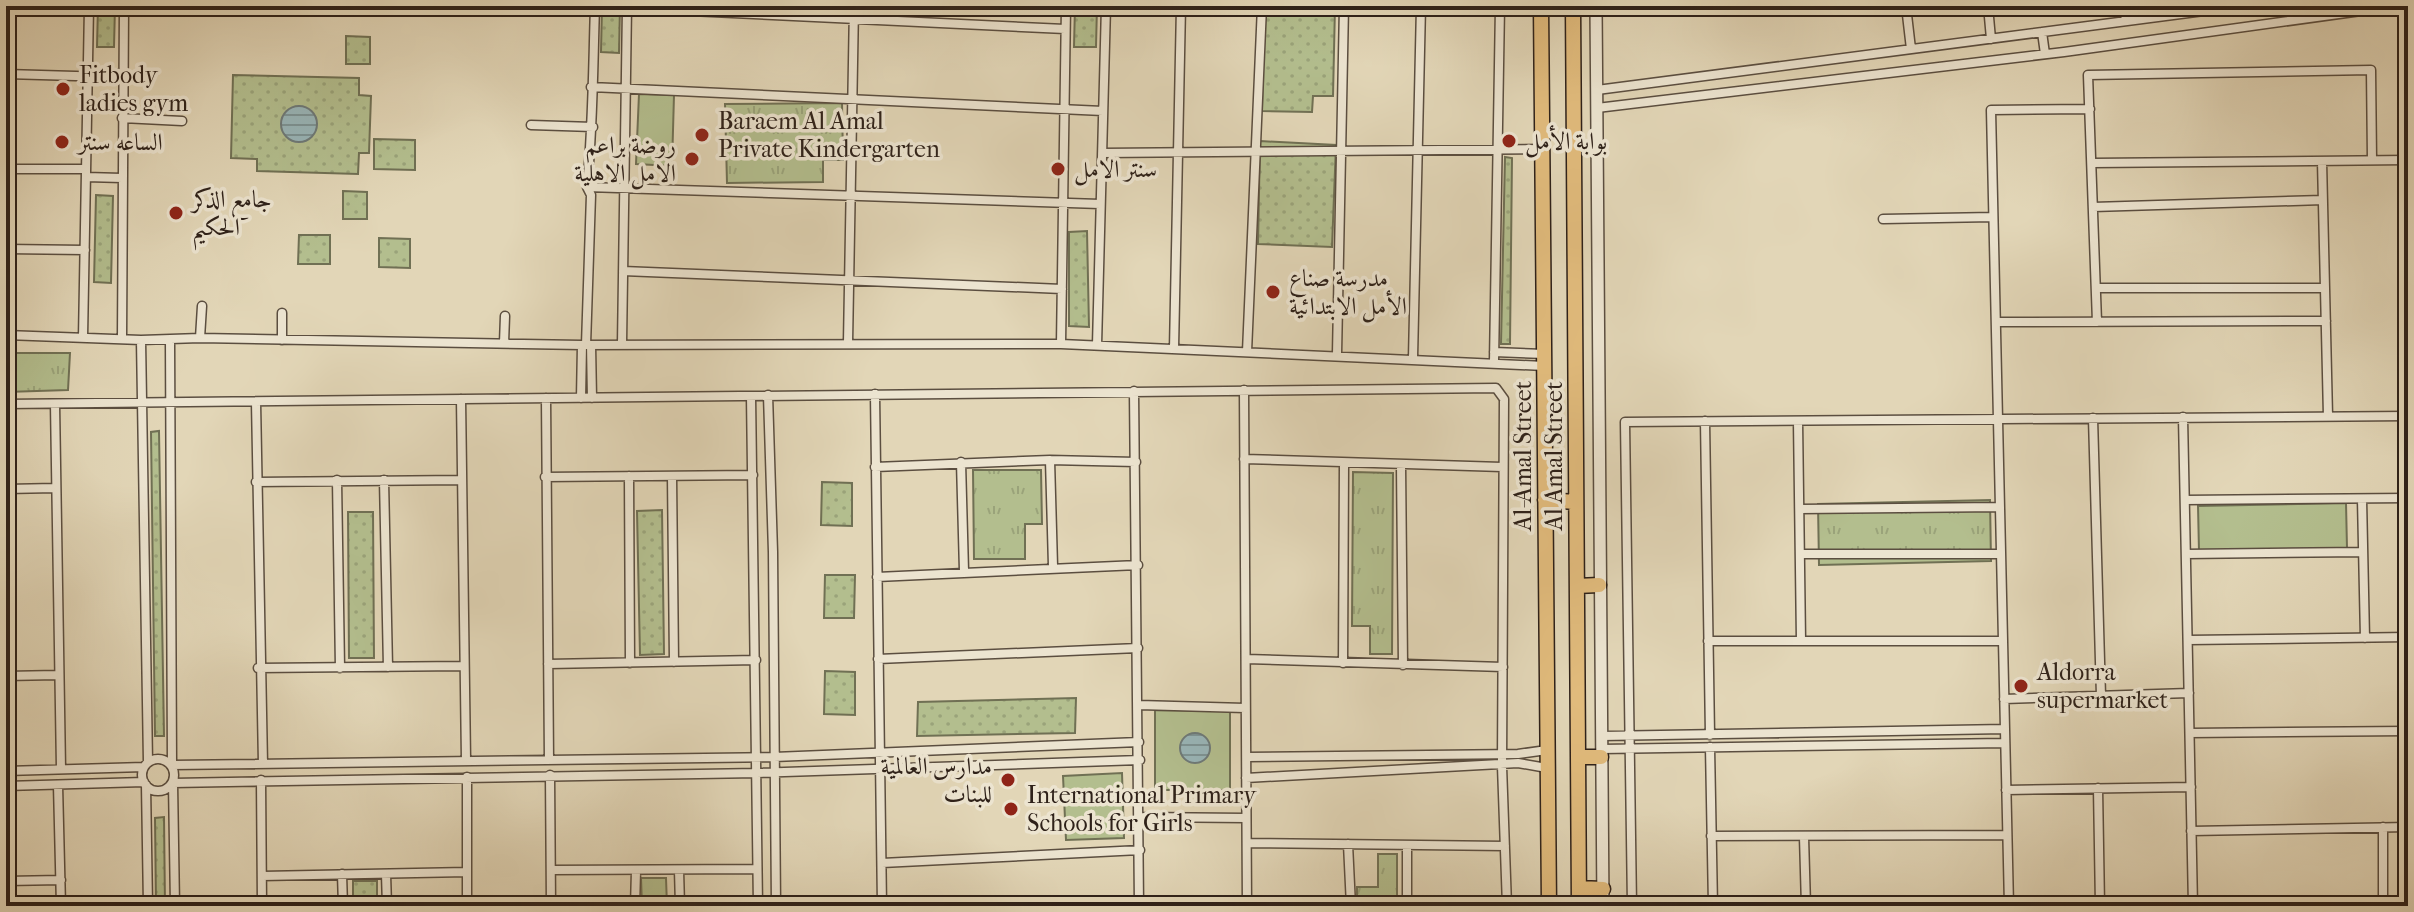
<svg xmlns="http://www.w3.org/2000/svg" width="2414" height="912" font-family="'IM FELL French Canon',Amiri,serif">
  <defs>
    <pattern id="grass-dots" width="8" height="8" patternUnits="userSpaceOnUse" patternTransform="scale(2)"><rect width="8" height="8" fill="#b3be8e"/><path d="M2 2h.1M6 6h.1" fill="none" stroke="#9aa37a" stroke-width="1.8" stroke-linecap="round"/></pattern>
    <pattern id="park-tufts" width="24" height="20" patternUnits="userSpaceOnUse" patternTransform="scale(2)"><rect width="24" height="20" fill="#b3be8e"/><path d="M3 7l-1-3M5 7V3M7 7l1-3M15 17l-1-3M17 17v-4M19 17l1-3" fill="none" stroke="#9aa37a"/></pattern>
    <pattern id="water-rules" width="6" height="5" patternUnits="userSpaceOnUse" patternTransform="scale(2)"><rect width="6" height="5" fill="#99b6b9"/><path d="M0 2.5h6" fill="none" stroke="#7d9496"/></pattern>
  </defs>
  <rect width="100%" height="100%" fill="#e2d6b7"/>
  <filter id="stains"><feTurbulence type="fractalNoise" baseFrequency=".0025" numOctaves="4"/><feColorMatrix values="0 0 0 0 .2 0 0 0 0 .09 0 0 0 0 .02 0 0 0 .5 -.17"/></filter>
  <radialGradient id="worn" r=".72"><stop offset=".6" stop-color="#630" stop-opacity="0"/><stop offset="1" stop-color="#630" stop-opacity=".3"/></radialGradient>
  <!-- grass -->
  <path fill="url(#grass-dots)" stroke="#707054" stroke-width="2" d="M98,6H115L114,47H97Z
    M602,6H620L619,53L601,52Z
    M1075,6H1097L1096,47H1074Z
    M1264,6H1335L1333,96H1313L1312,112L1262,111Z
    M346,36L370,37V64H346Z
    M233,75L359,78V95L371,96L369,153H359L358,174L257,171V159L231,158Z
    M374,139L415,140V170L374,169Z
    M1260,141L1336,145L1332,247L1258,244Z
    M1505,157L1512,158L1510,344H1501Z
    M343,191L367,192V219H343Z
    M96,195L113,196L111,283L94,282Z
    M1087,231L1089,327L1069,326V232Z
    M299,235H330V264H298Z
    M379,238L410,239V268L379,267Z
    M159,431L164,736H155L151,432Z
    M822,482L852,483V526L821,525Z
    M662,510L664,654L640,655L637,511Z
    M348,512H373L374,658H349Z
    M825,575H855L854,618H824Z
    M825,671L855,672V715L824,714Z
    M1076,698L1075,733L917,736L918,702Z
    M164,817L165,906H156L155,818Z
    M353,881H377V906H353Z"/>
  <!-- park -->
  <path fill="url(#park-tufts)" stroke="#707054" stroke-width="2" d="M842,103L843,160H823V182L727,183L725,104Z
    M6,353H70L68,390L6,392Z
    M973,470H1041L1042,524H1025V559H974Z
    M1353,472L1393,473L1392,654H1370V626H1352Z
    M1990,500L1991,561L1819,565L1818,504Z
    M1378,854H1397V906H1357V887H1378Z
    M641,878H666L667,906H642Z"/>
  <!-- garden -->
  <path fill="#b3be8e" stroke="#707054" stroke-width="2" d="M639,94L674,95L672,166L636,164Z
    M2346,503L2347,548L2199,551L2198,506Z
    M1155,710L1230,711V790H1155Z
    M1122,773L1124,838L1066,840L1063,776Z"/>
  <!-- water -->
  <path fill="url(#water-rules)" stroke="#6e7a79" stroke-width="2" d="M281 124a18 18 0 1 1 36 0a18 18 0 1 1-36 0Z
    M1180 748a15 15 0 1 1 30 0a15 15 0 1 1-30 0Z"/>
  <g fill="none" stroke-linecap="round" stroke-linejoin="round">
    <defs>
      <path id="minor" d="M1906,6L1911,49
        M1988,6L1991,39
        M2124,6L2126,21
        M627,8L1065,29
        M2042,32L2045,54
        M6,74L110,77L123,72
        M591,87L1103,111
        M1597,90L2242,6
        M1597,108L2064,52L2397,6
        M122,118L182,121
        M531,125L593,127
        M1102,153L1542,149
        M2322,161L2328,416
        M2092,163L2408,160
        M6,169H86
        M86,177L122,178
        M587,187L1100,204
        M2093,207L2323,200
        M1883,219L1993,217
        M6,249L85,250
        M623,271L1062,289
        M2096,288H2325
        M1996,322L2326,321
        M2097,322L2088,75L2371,70L2372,160
        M6,335L141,340L200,338L582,345L1061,344L1544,366
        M83,338L89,6
        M200,338L202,306
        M122,339L124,6
        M141,340L148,762
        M170,340L172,765L774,757L1139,742
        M282,340V313
        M504,343L505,316
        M848,343L854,6
        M622,344L627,6
        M1061,344L1066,6
        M586,345L591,195L587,187C593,127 593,67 595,6
        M591,345L592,398
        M1097,345L1106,6
        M1174,349L1181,6
        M1247,352L1262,6
        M1494,352L1544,354
        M1337,354L1344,6
        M1413,358L1421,6
        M1494,362L1500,6
        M1244,390L1247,906
        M1134,391L1139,906
        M875,394L882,906
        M768,395L773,552L776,906
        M751,396L758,906
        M546,398L549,760
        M581,398L582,345
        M461,399L466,760
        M256,402L263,764
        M6,404L1496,388L1504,399L1502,766L1507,906
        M55,404L61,769
        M2183,417L2193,906
        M2093,418L2101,696
        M1705,421L1710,735
        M1798,421L1801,641
        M1244,459L1502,467
        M1050,460L1053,566
        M961,462L964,571
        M1401,465L1403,665
        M875,467L1050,460L1136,462
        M629,476L630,663
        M672,476L674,662
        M545,477L753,475
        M337,480L340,668
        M384,480L388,667
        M256,482L462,480
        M6,489L55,488
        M2362,499L2365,638
        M2185,500L2408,498
        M1800,509L2000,507
        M1800,554H2001
        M2186,554L2363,552
        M877,577L1138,565
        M2188,640L2408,637
        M1708,641H2003
        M878,659L1138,648
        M1246,659L1503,667
        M1343,663L1344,464
        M548,664L756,660
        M258,668L463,666
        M6,676L57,675
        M2004,699L2189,693
        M1139,705L1245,708
        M2190,733L2408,731
        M1601,736L2005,729
        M1710,747L1713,906
        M1601,749L2005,743
        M1247,757L1518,754L1547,750
        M142 775a16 16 0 1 1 32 0a16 16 0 1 1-32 0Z
        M6,771L144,767
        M550,775L551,906
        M467,777V906
        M1246,778L1518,763L1547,768
        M261,780L262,906
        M58,785L61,906
        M146,785L148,906
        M6,786L144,782
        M2098,788L2100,906
        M2006,790L2191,787
        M1140,817L1246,818
        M2383,827V906
        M2191,831L2408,827
        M1711,836L2007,835
        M1804,837L1806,906
        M1247,843L1505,846
        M1348,844L1351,906
        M882,863L1140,850
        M551,870L757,869
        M679,870L680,906
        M342,874L343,906
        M386,874L387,906
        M262,876L467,872
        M6,881L61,880
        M175,906L173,783L757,773L1140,760
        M635,906L636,871
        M1407,906V846
        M1632,906L1625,422L2408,416
        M2009,906L1991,110L2090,109"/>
      <path id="tertiary" d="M1596,6L1603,906"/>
      <path id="primary" d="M1541,6L1549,906
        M1573,6L1579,906
        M1545,500L1576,502
        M1577,586L1599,585
        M1578,757H1601
        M1579,888L1603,889"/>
    </defs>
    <!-- minor casing -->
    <use href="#minor" stroke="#5b4e40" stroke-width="11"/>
    <!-- tertiary casing -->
    <use href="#tertiary" stroke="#5b4e40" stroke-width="14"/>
    <!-- primary casing -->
    <use href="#primary" stroke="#2e2119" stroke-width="17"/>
    <!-- minor -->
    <use href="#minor" stroke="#ece4d0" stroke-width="8"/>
    <!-- tertiary -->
    <use href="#tertiary" stroke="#ece4d0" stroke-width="11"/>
    <!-- primary -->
    <use href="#primary" stroke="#e1bb7c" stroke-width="14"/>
  </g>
  <!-- markers -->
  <g fill="#8f2418" stroke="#ece4d0" stroke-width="3">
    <circle cx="63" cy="89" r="8"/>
    <circle cx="702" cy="135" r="8"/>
    <circle cx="1509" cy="141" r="8"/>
    <circle cx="62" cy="142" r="8"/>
    <circle cx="692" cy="159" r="8"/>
    <circle cx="1058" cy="169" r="8"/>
    <circle cx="176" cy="213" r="8"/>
    <circle cx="1273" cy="292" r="8"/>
    <circle cx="2021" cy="686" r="8"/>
    <circle cx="1008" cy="780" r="8"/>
    <circle cx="1011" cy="809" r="8"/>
  </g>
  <g text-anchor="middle" stroke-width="7" stroke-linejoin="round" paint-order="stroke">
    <!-- poi labels -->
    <g font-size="24" fill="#2e2119" stroke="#ece4d0" text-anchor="start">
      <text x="79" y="83">Fitbody<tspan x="79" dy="28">ladies gym</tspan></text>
      <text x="718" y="129">Baraem Al Amal<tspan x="718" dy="28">Private Kindergarten</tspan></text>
      <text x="1525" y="149">بوابة الأمل</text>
      <text x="78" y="150">الساعه سنتر</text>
      <text x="676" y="153" text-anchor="end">روضة براعم<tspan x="676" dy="28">الامل الاهلية</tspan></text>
      <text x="1074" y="177">سنتر الامل</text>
      <text x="192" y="207">جامع الذكر<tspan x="192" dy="28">الحكيم</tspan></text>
      <text x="1289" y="286">مدرسة صناع<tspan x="1289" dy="28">الأمل الابتدائية</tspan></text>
      <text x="2037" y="680">Aldorra<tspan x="2037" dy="28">supermarket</tspan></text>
      <text x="992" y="774" text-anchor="end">مدارس العالمية<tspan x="992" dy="28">للبنات</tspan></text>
      <text x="1027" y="803">International Primary<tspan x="1027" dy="28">Schools for Girls</tspan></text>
    </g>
    <!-- street labels -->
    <g font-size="24" fill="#2e2119" stroke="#ece4d0">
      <text transform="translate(1523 456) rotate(-90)" y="8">Al-Amal Street</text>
      <text transform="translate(1554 456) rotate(-90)" y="8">Al Amal Street</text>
    </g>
  </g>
  <!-- margin -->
  <rect width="2414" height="912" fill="none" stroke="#e2d6b7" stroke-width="32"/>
  <rect x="8" y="8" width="2398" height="896" fill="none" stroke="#2e2119" stroke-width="4"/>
  <rect x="16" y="16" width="2382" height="880" fill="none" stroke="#2e2119" stroke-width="2"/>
  <rect width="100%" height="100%" filter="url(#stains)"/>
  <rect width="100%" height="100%" fill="url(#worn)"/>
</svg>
